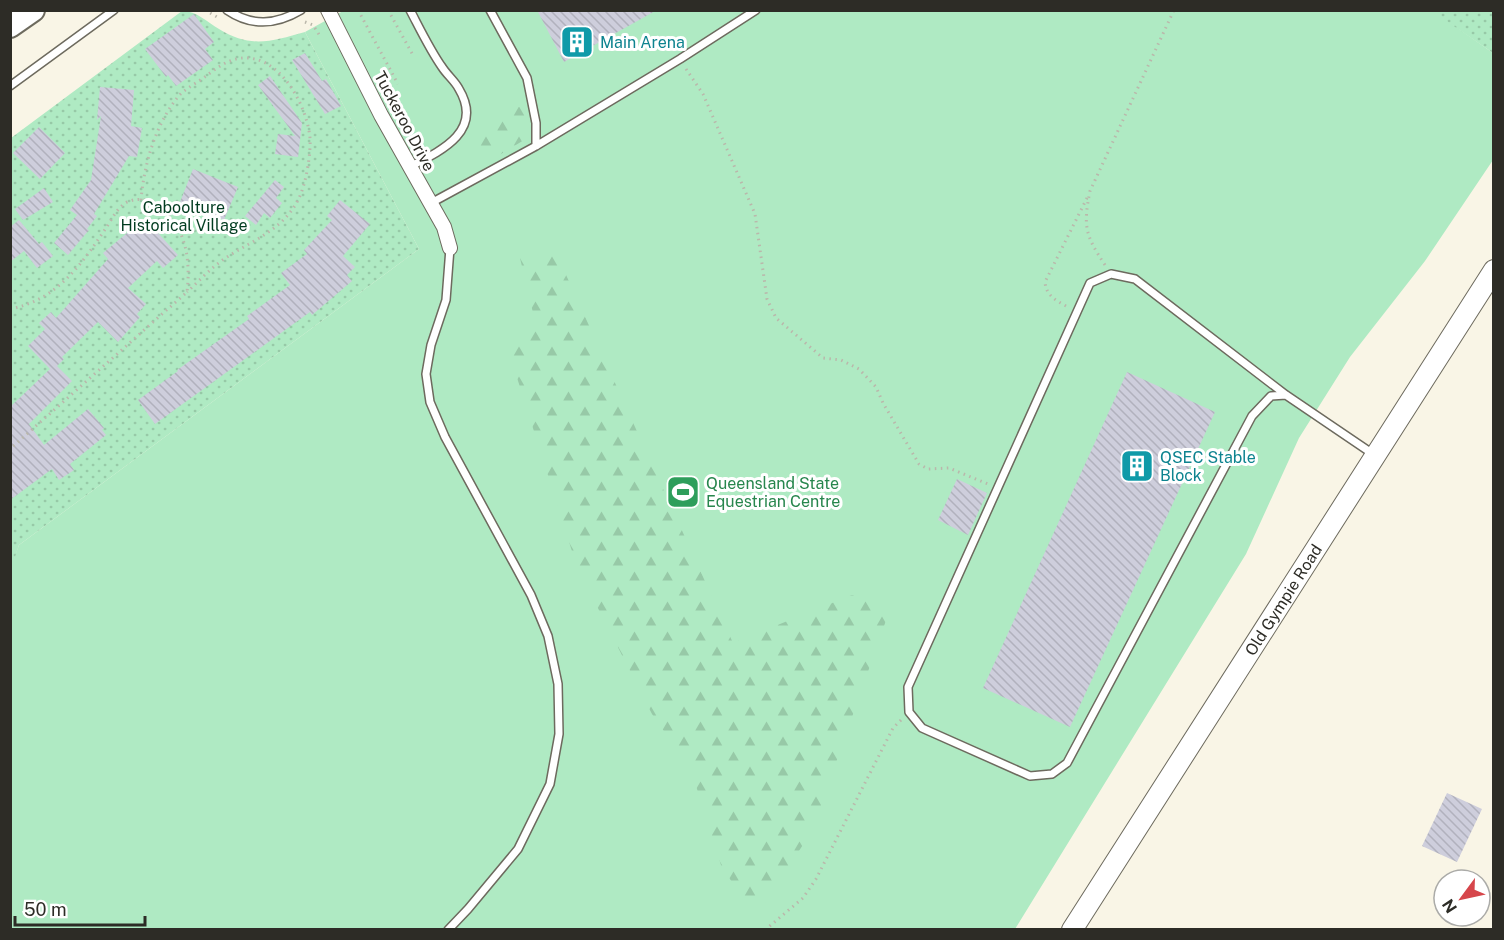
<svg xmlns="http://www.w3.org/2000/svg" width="1504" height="940" font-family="'Public Sans',sans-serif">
  <defs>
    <pattern id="forest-firs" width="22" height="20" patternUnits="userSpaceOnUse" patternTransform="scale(1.5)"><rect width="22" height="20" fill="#afeac3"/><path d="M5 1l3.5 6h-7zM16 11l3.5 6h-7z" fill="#97c9a7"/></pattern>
    <pattern id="park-dots" width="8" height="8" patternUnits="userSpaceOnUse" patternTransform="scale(1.5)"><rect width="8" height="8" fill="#afeac3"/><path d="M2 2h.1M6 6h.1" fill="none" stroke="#97c9a7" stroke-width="1.8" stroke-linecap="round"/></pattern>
    <pattern id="building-back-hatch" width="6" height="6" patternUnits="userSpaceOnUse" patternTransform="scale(1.5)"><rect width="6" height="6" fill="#cecedc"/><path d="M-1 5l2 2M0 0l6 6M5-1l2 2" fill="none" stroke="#b1b1bd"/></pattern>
  </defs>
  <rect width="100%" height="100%" fill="#f9f5e6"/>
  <!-- grass -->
  <path fill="#afeac3" d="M1432,10L1493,53V160L1425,261L1350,357L1299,438L1246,554L1015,929H11L10,569L19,545L419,249L305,32L343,11Z"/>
  <!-- forest -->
  <path fill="url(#forest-firs)" d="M500,107H524L529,118V137L483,165L473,149L474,138Z
    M557,255L733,643L852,595L890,609L812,831L755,918L721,865L691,770L652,714L577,567L507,346L534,317L520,258Z"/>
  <!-- park -->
  <path fill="url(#park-dots)" d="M182,11C197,11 207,22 219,29C251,49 272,41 305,32L419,249L19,545L11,569V138Z
    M1432,11H1493V53Z"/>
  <!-- building -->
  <path fill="url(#building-back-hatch)" d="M537,10H657L564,62Z
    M194,14L214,42L205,49L213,60L176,86L168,75L166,77L145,49Z
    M305,53L322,81L326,79L341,106L325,114L292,60Z
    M270,76L302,123L298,157L275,154L278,134L295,136L258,85Z
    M100,87L134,90L131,126L142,128L137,157L129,156L94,214L97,216L87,229L89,230L68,255L54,243L77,215L70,210L91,180L101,116L97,120Z
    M39,127L65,153L40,179L13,153Z
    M193,169L238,187L224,220L180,202Z
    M275,180L284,187L276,198L282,203L270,218L264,213L256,225L245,216Z
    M44,188L53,202L23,220L15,209Z
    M340,200L370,224L343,256L355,267L347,275L352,281L312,315L310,312L155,424L138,400L178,371L177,370L249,319L247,316L290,285L281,273L307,254L304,250L332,220L327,216Z
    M19,220L39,244L42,242L53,256L37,268L24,251L10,262V227Z
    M148,222L178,255L163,268L157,261L128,288L146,304L137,314L140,317L118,342L98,322L62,357L64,359L57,366L72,381L29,424L44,445L88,409L104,428L102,430L106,435L70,464L74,470L59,480L52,469L10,500V407L50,369L28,346L45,329L39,323L51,312L56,318L108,259L103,253L139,223L143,227Z
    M1127,372L1215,412L1070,727L983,688Z
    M957,479L987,493L968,535L938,520Z
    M1447,793L1482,809L1457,862L1422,846Z"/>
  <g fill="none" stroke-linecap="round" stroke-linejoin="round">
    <defs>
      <path id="lane" d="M227,10C252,27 276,25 301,10
        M410,10C420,29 430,50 442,67C447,75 455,81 459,89C484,131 441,151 411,166
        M490,10L527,78L536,123V146
        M10,86L114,10
        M431,203L536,146L680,59L756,10
        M1286,395L1271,396L1252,416L1067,763L1052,774L1030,776L922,728L909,712L908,687L1090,283L1111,274L1135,279L1286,395L1373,454
        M448,930L468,909L518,849L550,784L559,734L558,684L548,636L531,595L445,437L430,402L426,374L431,345L446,300L450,248"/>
      <path id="street" d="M328,10L381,115L444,227L450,248"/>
      <g id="secondary">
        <path id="s1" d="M1072,930L1494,270"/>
      </g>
      <path id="primary" d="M10,26L33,10"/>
    </defs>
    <!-- lane casing -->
    <use href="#lane" stroke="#6d6a5e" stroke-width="10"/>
    <!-- street casing -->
    <use href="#street" stroke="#6d6a5e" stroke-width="16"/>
    <!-- secondary casing -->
    <use href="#secondary" stroke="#6d6a5e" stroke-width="22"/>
    <!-- primary casing -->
    <use href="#primary" stroke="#6d6a5e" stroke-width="26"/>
    <!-- path -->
    <path stroke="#bab7ab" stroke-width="3" stroke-dasharray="1.5 4.5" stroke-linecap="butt" d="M205,10L217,17
      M358,10L398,84
      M388,10L414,57
      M305,22L313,25L320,36
      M686,69L703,94L755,214L767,299L776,318L823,358L841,360L859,369L876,387L883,403L919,464L928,469L949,468L988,484
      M141,200C144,165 155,126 177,98C184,89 197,83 206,76C218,67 231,57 247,58C282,59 307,106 310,138C311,154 306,185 298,200C283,230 251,241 224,259C211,268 199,281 187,292
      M1105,265C1085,235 1083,226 1090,191L1174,10
      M1066,306C1055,300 1046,295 1045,282L1088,196
      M10,309C57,300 81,265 106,228C112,219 119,204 130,201C147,195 160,207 170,217C188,237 190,267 187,292L10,449
      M765,930L803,898L816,879L893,728L901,720"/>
    <!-- lane -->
    <use href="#lane" stroke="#fff" stroke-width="7"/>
    <!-- street -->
    <use href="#street" stroke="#fff" stroke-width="14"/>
    <!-- secondary -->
    <use href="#secondary" stroke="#fff" stroke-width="20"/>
    <!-- primary -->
    <use href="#primary" stroke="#fff" stroke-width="22"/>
  </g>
  <!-- icons -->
  <defs>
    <symbol id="building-square" viewBox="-11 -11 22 22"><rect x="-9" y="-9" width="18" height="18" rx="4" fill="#0f9aa8" stroke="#fff"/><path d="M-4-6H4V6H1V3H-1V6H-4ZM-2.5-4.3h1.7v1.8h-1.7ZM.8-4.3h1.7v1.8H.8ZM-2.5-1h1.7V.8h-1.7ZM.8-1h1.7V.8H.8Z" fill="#fff"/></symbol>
    <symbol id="stadium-square" viewBox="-11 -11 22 22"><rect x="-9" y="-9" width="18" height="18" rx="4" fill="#2e9e5b" stroke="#fff"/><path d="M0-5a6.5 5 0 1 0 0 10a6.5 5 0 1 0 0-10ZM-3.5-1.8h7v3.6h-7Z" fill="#fff"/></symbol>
  </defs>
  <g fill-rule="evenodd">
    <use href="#building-square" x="558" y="23" width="38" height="38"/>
    <use href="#building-square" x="1118" y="447" width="38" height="38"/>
    <use href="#stadium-square" x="664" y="473" width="38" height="38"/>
  </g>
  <g text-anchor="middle" stroke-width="6" stroke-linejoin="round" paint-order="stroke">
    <!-- culture labels -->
    <g font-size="16" fill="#0d838f" stroke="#fff" text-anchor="start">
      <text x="600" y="48">Main Arena</text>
      <text x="1160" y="463">QSEC Stable<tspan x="1160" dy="18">Block</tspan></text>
    </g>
    <!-- street labels -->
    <g font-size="16" fill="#2d2c26" stroke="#fff">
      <text transform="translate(405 121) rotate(62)" y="6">Tuckeroo Drive</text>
      <text dy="6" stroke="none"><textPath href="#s1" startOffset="392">Old Gympie Road</textPath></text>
    </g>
    <!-- park labels -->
    <g font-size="16" fill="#003b1f" stroke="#fff">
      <text x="184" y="213">Caboolture<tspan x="184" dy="18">Historical Village</tspan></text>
    </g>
    <!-- leisure labels -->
    <g font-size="16" fill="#27864d" stroke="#fff" text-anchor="start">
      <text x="706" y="489">Queensland State<tspan x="706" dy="18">Equestrian Centre</tspan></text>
    </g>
  </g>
  <!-- border -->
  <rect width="1504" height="940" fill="none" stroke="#2d2c26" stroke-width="24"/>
  <!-- north arrow -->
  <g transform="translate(1462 898) rotate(237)"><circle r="28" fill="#ffffff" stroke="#ababa8" stroke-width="1.5"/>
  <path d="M0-4.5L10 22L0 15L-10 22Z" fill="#d6464b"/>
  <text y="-9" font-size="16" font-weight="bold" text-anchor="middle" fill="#2d2c26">N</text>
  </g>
  <!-- scale -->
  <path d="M15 916v9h130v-9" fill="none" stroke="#2d2c26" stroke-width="3"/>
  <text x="24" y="916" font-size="18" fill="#2d2c26" stroke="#ffffff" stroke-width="4.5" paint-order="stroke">50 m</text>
</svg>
